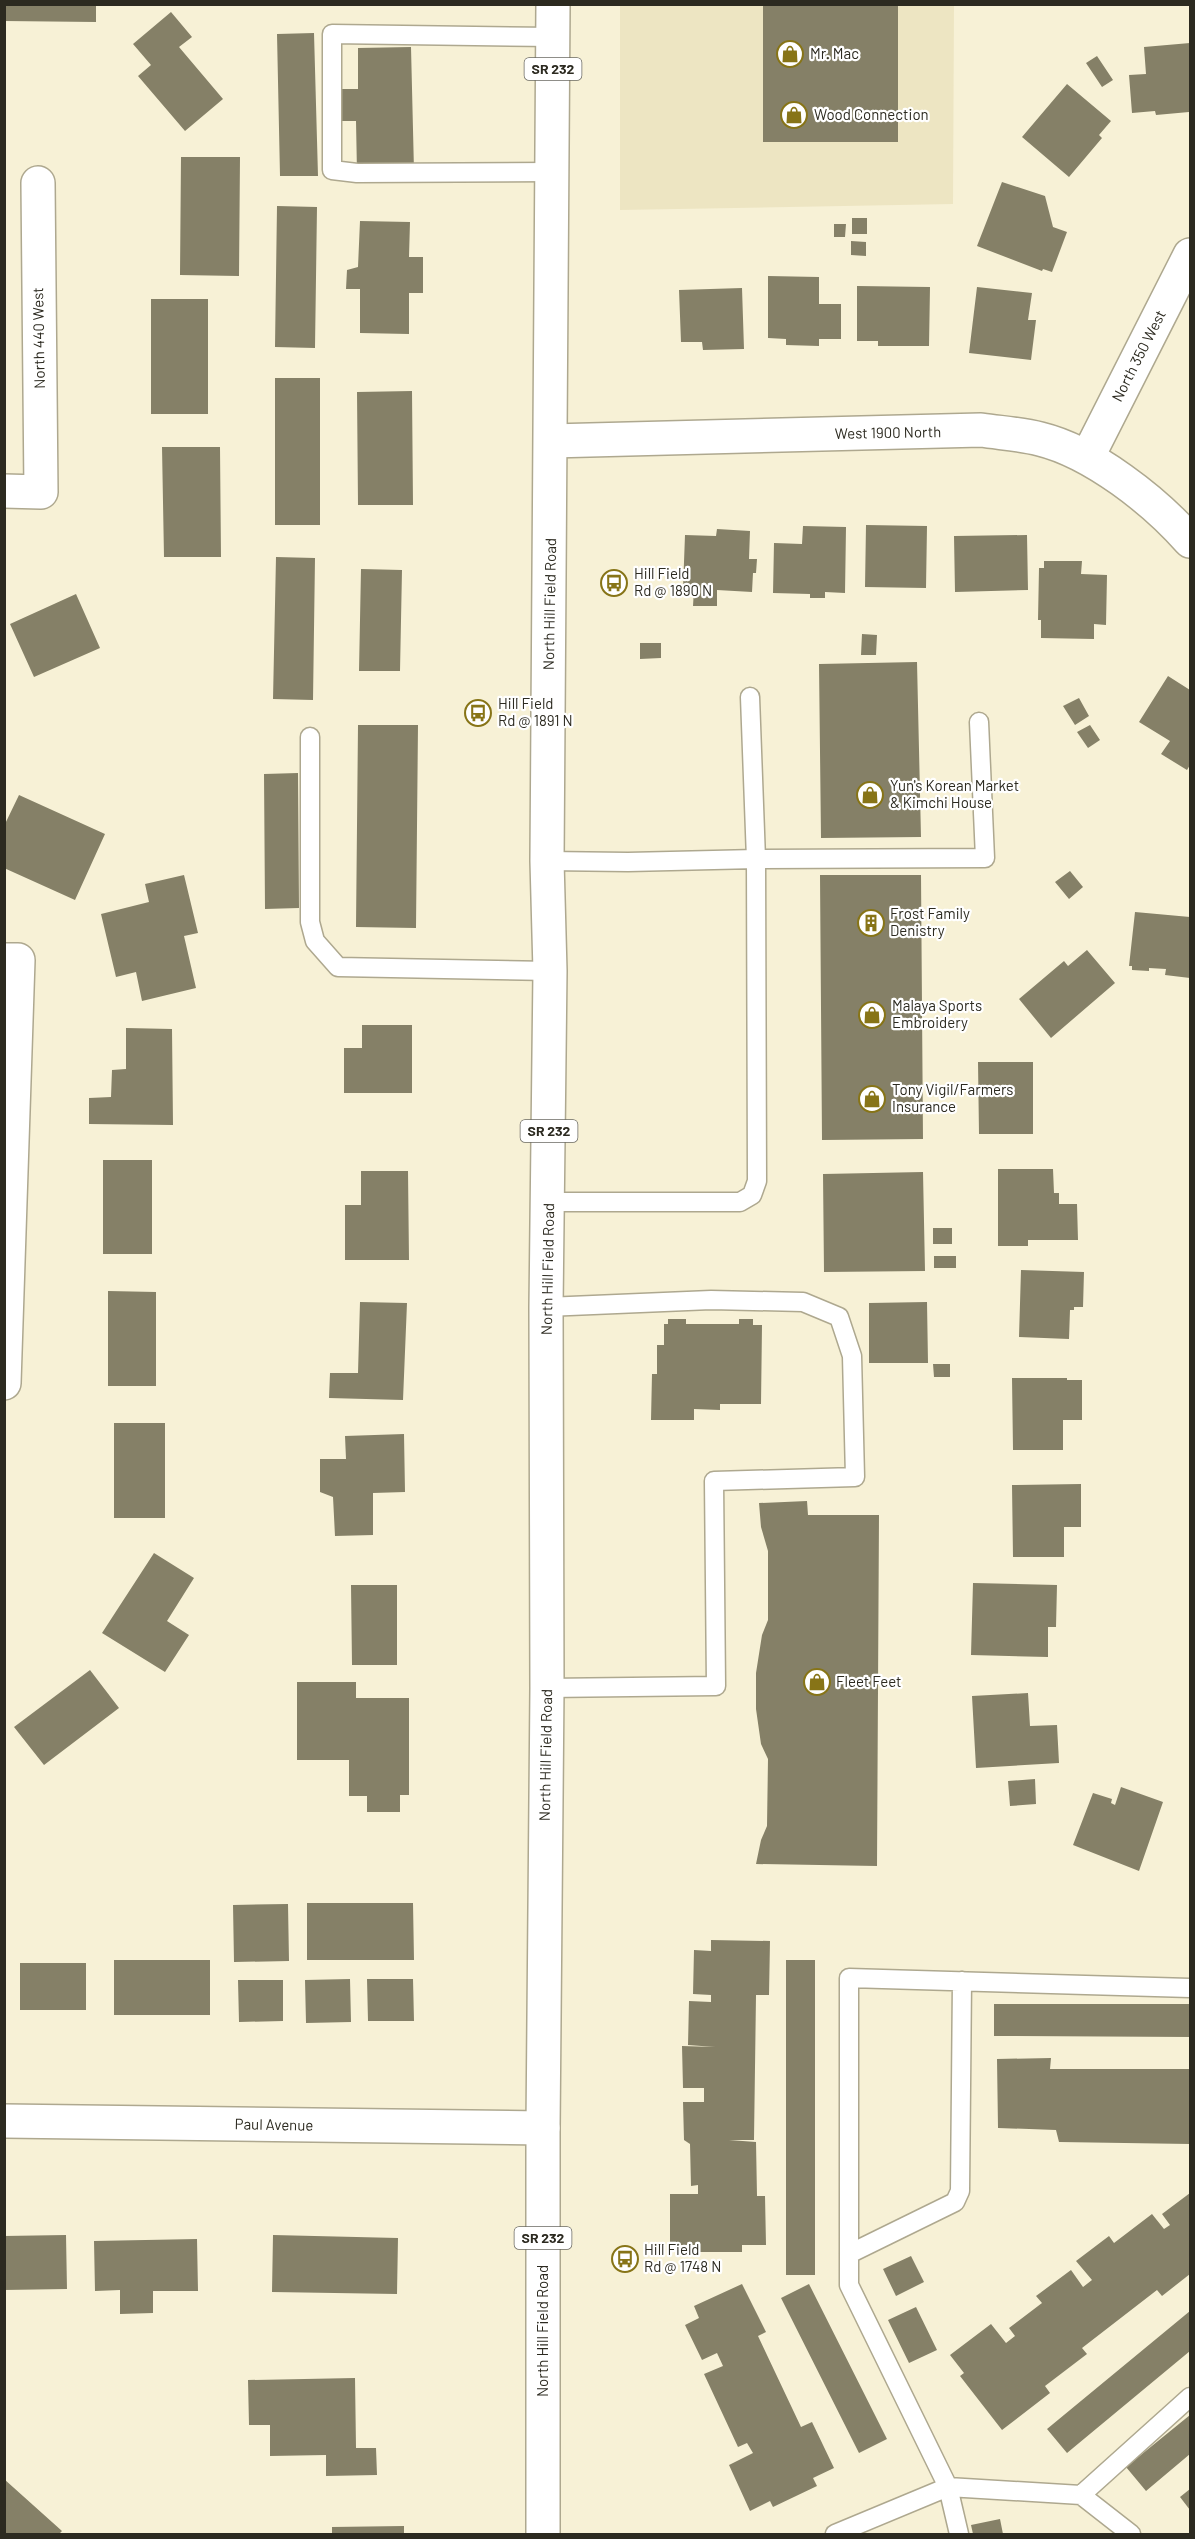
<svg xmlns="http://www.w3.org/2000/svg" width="1195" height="2539" font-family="Barlow,sans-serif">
  <rect width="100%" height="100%" fill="#f7f1d6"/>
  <!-- built -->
  <path fill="#ede5c2" d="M620,5H954L953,204L620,210Z"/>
  <!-- building -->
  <path fill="#858067" d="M4,4H96V22L4,21Z
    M763,4H898V142H763Z
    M171,12L192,37L179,47L223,99L185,131L138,76L151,65L133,44Z
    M314,33L318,176H280L277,34Z
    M1190,43L1189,112L1156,115L1155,111L1132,113L1129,75L1146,74L1144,47Z
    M411,47L414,171L357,173L356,121H338V89H358V48Z
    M1097,56L1113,80L1102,87L1086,63Z
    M1067,84L1111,121L1099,135L1102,138L1069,177L1022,137Z
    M181,157H240L239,276L180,275Z
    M1002,182L1045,196L1053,227L1067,232L1052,272L1043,269L1042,271L977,246Z
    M277,206L317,207L315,348L275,347Z
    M852,218H867V234H852Z
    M360,221L410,222L409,257H423V293H409V334L360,333V289H346L347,270L358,267Z
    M834,224H846L845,237H834Z
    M851,241L866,242V256L851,255Z
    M768,276L819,277V304H841V339H819V346L786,345V339L768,338Z
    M857,286L930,287L929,346H878V341H857Z
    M977,287L1032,293L1028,320H1036L1031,360L969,353Z
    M742,288L744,349L703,350L702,342H681L679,290Z
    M151,299H208V414H151Z
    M275,378H320V525H275Z
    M412,391L413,505H358L357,392Z
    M162,447H220L221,557H164Z
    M866,525L927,526L926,588L865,587Z
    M803,526L846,527L845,593L825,592V598H810V594L773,593L774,543L802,544Z
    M717,529L750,531L749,559H757L756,573H753L752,592L717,590V606H693L694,589H683L685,535L716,536Z
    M1027,535L1028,590L955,592L954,536Z
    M276,557L315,558L313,700L273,699Z
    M1044,561H1082L1081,574L1107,575L1106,625L1094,624V639L1041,638V620H1038L1039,568H1044Z
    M361,569L402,570L400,671H359Z
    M76,594L100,648L34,677L10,624Z
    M862,634L877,635L876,655H861Z
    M640,643H661V658L640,659Z
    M917,662L921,837L821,838L819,664Z
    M1168,676L1190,690V765L1187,770L1161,754L1170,741L1139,722Z
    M1079,698L1089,716L1075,725L1063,706Z
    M358,725H418L416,928L356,927Z
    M1090,725L1100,740L1088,748L1077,732Z
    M298,773L299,908L265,909L264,774Z
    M19,795L105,834L75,900L4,868V826Z
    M1070,871L1083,887L1069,899L1055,882Z
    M184,875L198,933L184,936L196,988L142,1001L136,972L116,977L101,914L149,902L145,884Z
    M820,875H921L923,1139L822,1140Z
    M1135,912L1190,917V978L1165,975L1166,969L1149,968V971L1132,970V966H1129Z
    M1087,950L1115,983L1051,1038L1019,999L1064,961L1068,966Z
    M362,1025H412V1093H344V1048H362Z
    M126,1028L172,1029L173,1125L89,1124V1098L111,1097L112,1070L126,1069Z
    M978,1062H1033V1134H979Z
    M103,1160H152V1254H103Z
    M998,1169H1053L1054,1193H1059V1204H1077L1078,1240H1028V1246H998Z
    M361,1171H408L409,1260H345V1205H361Z
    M923,1172L925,1271L824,1272L823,1174Z
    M933,1228H952V1244H933Z
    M934,1256H956V1268H934Z
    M1021,1270L1084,1272L1083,1307H1074V1310H1070L1069,1339L1019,1337Z
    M108,1291L156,1292V1386H108Z
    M360,1302L407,1303L403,1400L329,1398L330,1373H358Z
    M927,1302L928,1363H869V1303Z
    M668,1319H686V1324H739V1319H753V1325H762L761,1404H720V1410L694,1409V1420H651L652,1374H657V1345H664V1324H668Z
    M933,1364H950V1377H934Z
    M1012,1378H1067V1380H1082V1420H1063V1450H1013Z
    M114,1423H165V1518H114Z
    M404,1434L405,1492L373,1493V1535L335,1536L333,1497L320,1492V1459H346L345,1436Z
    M1081,1484V1527H1064V1557H1013L1012,1485Z
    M807,1501L808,1515H879L877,1866L756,1864L761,1840L767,1826L768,1759L761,1744L756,1709V1673L762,1635L768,1620V1551L761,1527L759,1503Z
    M154,1553L194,1578L167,1621L189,1635L165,1672L102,1633Z
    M973,1583L1057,1585L1056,1627H1048V1657L971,1655Z
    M351,1585H397V1665H352Z
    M90,1670L119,1708L44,1765L14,1727Z
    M297,1682H356V1698H409V1795H400V1812H367V1796H349V1760H297Z
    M1028,1693L1030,1726L1057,1725L1059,1763L976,1768L972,1696Z
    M1035,1779L1036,1804L1010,1806L1008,1781Z
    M1121,1787L1163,1802L1139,1871L1073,1845L1093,1793L1112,1799L1111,1803L1115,1805Z
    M307,1903H413L414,1960H307Z
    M288,1904L289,1961L234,1962L233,1905Z
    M711,1940L770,1941L769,1995H756L754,2140H729L756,2142L757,2196H765L766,2245H742V2252H694V2245H670V2194H698V2185L691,2186L690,2144L684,2140L683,2102H704V2088H683L682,2046L715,2047L688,2045L689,2001L711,2002V1995L693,1994L694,1950L711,1951Z
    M114,1960H210V2015H114Z
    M786,1960H815V2275H786Z
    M20,1963H86V2010H20Z
    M350,1979L351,2022L306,2023L305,1980Z
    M367,1979H413L414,2021H368Z
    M238,1980H283V2021L239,2022Z
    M994,2004H1190V2037L994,2036Z
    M1051,2058L1050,2069H1190V2144L1059,2142L1056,2130L998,2128L997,2059Z
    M1190,2193V2274L1162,2296L1157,2290L1082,2348L1087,2354L1045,2386L1050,2393L1002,2430L960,2376L964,2373L950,2355L991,2324L1006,2343L1015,2336L1009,2328L1042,2303L1036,2296L1071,2270L1083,2287L1092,2280L1076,2261L1109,2236L1114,2243L1152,2214L1164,2229L1170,2225L1162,2214Z
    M66,2235L67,2289L4,2290V2236Z
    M273,2235L398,2238L397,2294L272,2292Z
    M197,2239L198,2291H153V2313L120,2314V2290L95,2291L94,2241Z
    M911,2256L924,2282L896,2296L883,2269Z
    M742,2284L766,2332L758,2336L801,2427L812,2422L834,2468L813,2478L817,2486L773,2507L770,2501L750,2511L729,2465L753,2453L747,2443L738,2447L704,2374L723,2366L717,2353L702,2360L685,2325L699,2318L694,2306Z
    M809,2284L887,2439L859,2453L781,2298Z
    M916,2307L937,2350L909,2363L888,2320Z
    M1190,2311V2351L1067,2453L1047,2429Z
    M355,2378L356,2448H376L377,2475L326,2476V2455L270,2456V2425H249L248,2380Z
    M1190,2415V2454L1146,2491L1126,2467Z
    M4,2479L62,2531L59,2534H4Z
    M1190,2489V2510L1180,2497Z
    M1000,2519L1003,2534H973L971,2525Z
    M404,2526V2534H332V2527Z"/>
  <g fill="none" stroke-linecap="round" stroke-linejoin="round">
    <defs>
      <path id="service" d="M553,37L332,34V170L357,173L553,172
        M750,697L756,859L985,858L979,722
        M310,737V922L315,941L338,967L550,971
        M547,861L628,862L756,859L757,1181L752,1195L740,1202H549
        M546,1307L711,1300L803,1302L839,1317L852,1356L855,1477L714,1481L716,1686L547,1688
        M849,2254L955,2202L960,2191L962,1981
        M1081,2495L1131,2534
        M835,2534L948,2487L1081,2495L1190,2397
        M959,2534L948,2487L849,2285V1978L1190,1988"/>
      <path id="minor" d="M551,441L981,430C1001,433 1021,434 1040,439C1093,452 1155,501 1190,541
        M1087,458L1190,255
        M4,491L41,492L38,183
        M4,960H18L4,1383
        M4,2121L543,2128"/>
      <path id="primary" d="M543,2534V2128L547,1688L546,1307L550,971L547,861L553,4"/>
    </defs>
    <!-- service casing -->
    <use href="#service" stroke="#aea88f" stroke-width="21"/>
    <!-- minor casing -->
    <use href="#minor" stroke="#aea88f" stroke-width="36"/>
    <!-- primary casing -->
    <use href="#primary" stroke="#aea88f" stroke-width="36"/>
    <!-- service -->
    <use href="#service" stroke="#fff" stroke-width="18"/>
    <!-- minor -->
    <use href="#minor" stroke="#fff" stroke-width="33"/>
    <!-- primary -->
    <use href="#primary" stroke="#fff" stroke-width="33"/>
  </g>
  <!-- icons -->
  <defs>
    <symbol id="shop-ring" viewBox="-11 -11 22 22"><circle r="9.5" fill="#fff" stroke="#877417" stroke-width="1.5"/><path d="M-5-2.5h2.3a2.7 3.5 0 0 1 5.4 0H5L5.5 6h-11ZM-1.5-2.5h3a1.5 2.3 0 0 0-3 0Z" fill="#877417"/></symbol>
    <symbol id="bus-ring" viewBox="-11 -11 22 22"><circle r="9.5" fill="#fff" stroke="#877417" stroke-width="1.5"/><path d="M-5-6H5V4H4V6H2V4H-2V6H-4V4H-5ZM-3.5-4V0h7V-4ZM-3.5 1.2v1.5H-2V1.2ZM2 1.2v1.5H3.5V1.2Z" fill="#877417"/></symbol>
    <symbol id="building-ring" viewBox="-11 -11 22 22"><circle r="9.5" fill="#fff" stroke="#877417" stroke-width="1.5"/><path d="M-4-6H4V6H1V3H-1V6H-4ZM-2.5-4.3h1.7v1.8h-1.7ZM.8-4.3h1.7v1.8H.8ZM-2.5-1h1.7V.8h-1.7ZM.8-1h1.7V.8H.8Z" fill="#877417"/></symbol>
  </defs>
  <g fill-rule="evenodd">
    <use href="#shop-ring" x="775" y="39" width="30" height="30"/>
    <use href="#shop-ring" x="779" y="100" width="30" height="30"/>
    <use href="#bus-ring" x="599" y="568" width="30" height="30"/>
    <use href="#bus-ring" x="463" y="698" width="30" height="30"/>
    <use href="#shop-ring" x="855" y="780" width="30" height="30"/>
    <use href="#building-ring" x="856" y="908" width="30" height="30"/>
    <use href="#shop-ring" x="857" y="1000" width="30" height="30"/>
    <use href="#shop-ring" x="857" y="1084" width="30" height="30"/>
    <use href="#shop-ring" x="802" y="1667" width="30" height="30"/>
    <use href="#bus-ring" x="610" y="2244" width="30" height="30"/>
  </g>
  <g text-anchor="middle" stroke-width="4.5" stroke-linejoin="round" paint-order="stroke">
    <!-- shield labels -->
    <g fill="#fff" stroke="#6b6a63" stroke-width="1.5">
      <rect x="524.5" y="58" width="57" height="22" rx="4.5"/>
      <rect x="520.5" y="1120" width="57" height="22" rx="4.5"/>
      <rect x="514.5" y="2227" width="57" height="22" rx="4.5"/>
    </g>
    <g font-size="14" font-weight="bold" fill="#2c2a20">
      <text x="553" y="74">SR 232</text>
      <text x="549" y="1136">SR 232</text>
      <text x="543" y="2243">SR 232</text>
    </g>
    <!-- poi labels -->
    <g font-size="15" fill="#2c2a20" stroke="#fff" text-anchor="start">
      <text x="810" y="59">Mr. Mac</text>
      <text x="814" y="120">Wood Connection</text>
      <text x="634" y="579">Hill Field<tspan x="634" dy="17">Rd @ 1890 N</tspan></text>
      <text x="498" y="709">Hill Field<tspan x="498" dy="17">Rd @ 1891 N</tspan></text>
      <text x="890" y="791">Yun's Korean Market<tspan x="890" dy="17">&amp; Kimchi House</tspan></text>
      <text x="890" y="919">Frost Family<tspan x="890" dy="17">Denistry</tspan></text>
      <text x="892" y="1011">Malaya Sports<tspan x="892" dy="17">Embroidery</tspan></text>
      <text x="892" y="1095">Tony Vigil/Farmers<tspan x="892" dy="17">Insurance</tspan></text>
      <text x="836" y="1687">Fleet Feet</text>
      <text x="644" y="2255">Hill Field<tspan x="644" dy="17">Rd @ 1748 N</tspan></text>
    </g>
    <!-- street labels -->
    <g font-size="15" fill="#2c2a20" stroke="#fff">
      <text transform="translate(39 338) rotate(-91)" y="5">North 440 West</text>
      <text transform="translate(1139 356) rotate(-63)" y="5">North 350 West</text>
      <text transform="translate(888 433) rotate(-1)" y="5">West 1900 North</text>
      <text transform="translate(550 604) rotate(-89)" y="5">North Hill Field Road</text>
      <text transform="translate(548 1269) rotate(-89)" y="5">North Hill Field Road</text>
      <text transform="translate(546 1755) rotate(-89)" y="5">North Hill Field Road</text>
      <text transform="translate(274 2125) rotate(1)" y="5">Paul Avenue</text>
      <text transform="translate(543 2331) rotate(-90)" y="5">North Hill Field Road</text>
    </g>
  </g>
  <!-- border -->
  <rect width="1195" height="2539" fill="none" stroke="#2c2a20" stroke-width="12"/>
</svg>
